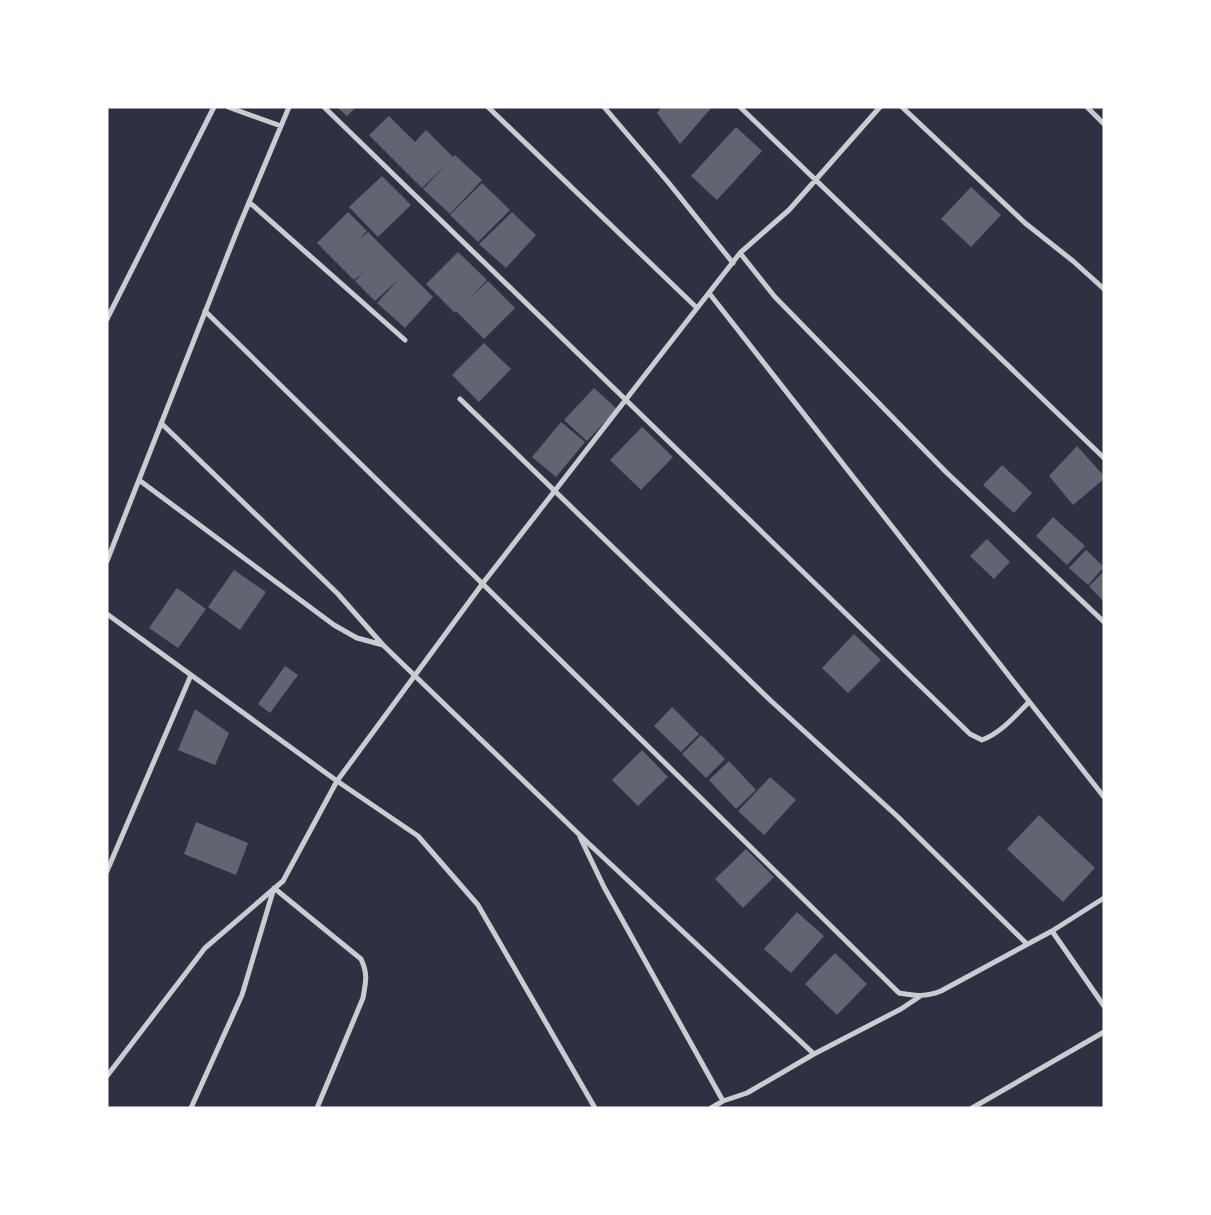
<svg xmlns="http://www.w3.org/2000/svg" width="1211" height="1215" font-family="Poppins,sans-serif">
  <rect width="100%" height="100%" fill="#2d3142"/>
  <!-- building -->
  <path fill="#626471" d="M337,107H356L347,116Z
    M662,107H712L680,144L657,113Z
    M389,116L415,142L426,130L453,157L455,155L482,180L450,214L423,189L447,164L422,188L369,135Z
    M736,127L762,151L717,200L691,176Z
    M382,176L411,205L378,237L349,207Z
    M482,183L510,210L478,242L450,215Z
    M971,187L1001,215L971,247L941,219Z
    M348,212L367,231L359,240L368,232L433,297L405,328L377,303L398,280L375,301L355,281L364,272L354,280L317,243Z
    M512,212L536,235L506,268L479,244Z
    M458,252L487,280L471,297L488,281L515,308L484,339L456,311L455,313L426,284Z
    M484,343L511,369L479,402L452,375Z
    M594,388L617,409L587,441L564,420Z
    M561,422L585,442L556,477L532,457Z
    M642,427L673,457L641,490L610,460Z
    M1077,446L1104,476V479L1073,505L1049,476Z
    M1002,465L1032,493L1014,513L983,485Z
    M1053,517L1085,546L1067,565L1036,536Z
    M987,539L1010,562L994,579L970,556Z
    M1086,550L1104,567L1088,585L1069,568Z
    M234,570L266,592L240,630L208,607Z
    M1104,571V602L1089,586Z
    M177,588L206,609L178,648L149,628Z
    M854,634L881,660L848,693L822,668Z
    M285,666L298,675L270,713L258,704Z
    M672,707L699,734L681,752L654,726Z
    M195,709L229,733L215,765L178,750Z
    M701,735L725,759L706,778L682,754Z
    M642,750L668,777L638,806L612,780Z
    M729,761L756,790L736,809L709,780Z
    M770,777L796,800L764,835L738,811Z
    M1039,815L1095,868L1063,902L1007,849Z
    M196,822L248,843L236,875L184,854Z
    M746,849L774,877L743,908L715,879Z
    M797,912L824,936L791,973L764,949Z
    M835,953L867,984L837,1015L805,984Z"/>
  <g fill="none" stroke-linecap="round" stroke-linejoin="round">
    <!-- minor -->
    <path stroke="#caccd0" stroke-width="5" d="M228,107L281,126
      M324,107L970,734L982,740C1001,733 1015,716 1029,702
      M488,107L697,308
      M604,107L668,182L733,263
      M740,107L1104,458
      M902,107L1025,223L1073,261L1104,289
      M1087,107L1104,124
      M249,202L405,340
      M740,253L775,297L946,472L1104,622
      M709,293L1104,797
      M205,311L899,993C916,996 926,997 941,991L1052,931L1104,1006
      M107,319L214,107
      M460,399L770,700L897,816L1027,944
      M161,423L338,594L383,645L588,843L814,1054
      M139,480L334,625L357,638L383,645
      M107,561L237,231L289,107
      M107,614L337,781L418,836L478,905L595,1108
      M580,837L604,887L723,1101L711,1108
      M107,871L191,675
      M1052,931L1104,898
      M107,1076L205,948L283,881L337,781L483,583L740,253L789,210L880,107
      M723,1101L747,1093L814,1054L901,1009L919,997
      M191,1108L242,995L274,888L361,959C368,974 366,981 363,998L317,1108
      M972,1108L1104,1032"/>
  </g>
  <!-- border -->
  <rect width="1211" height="1215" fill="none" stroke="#ffffff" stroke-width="217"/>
</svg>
